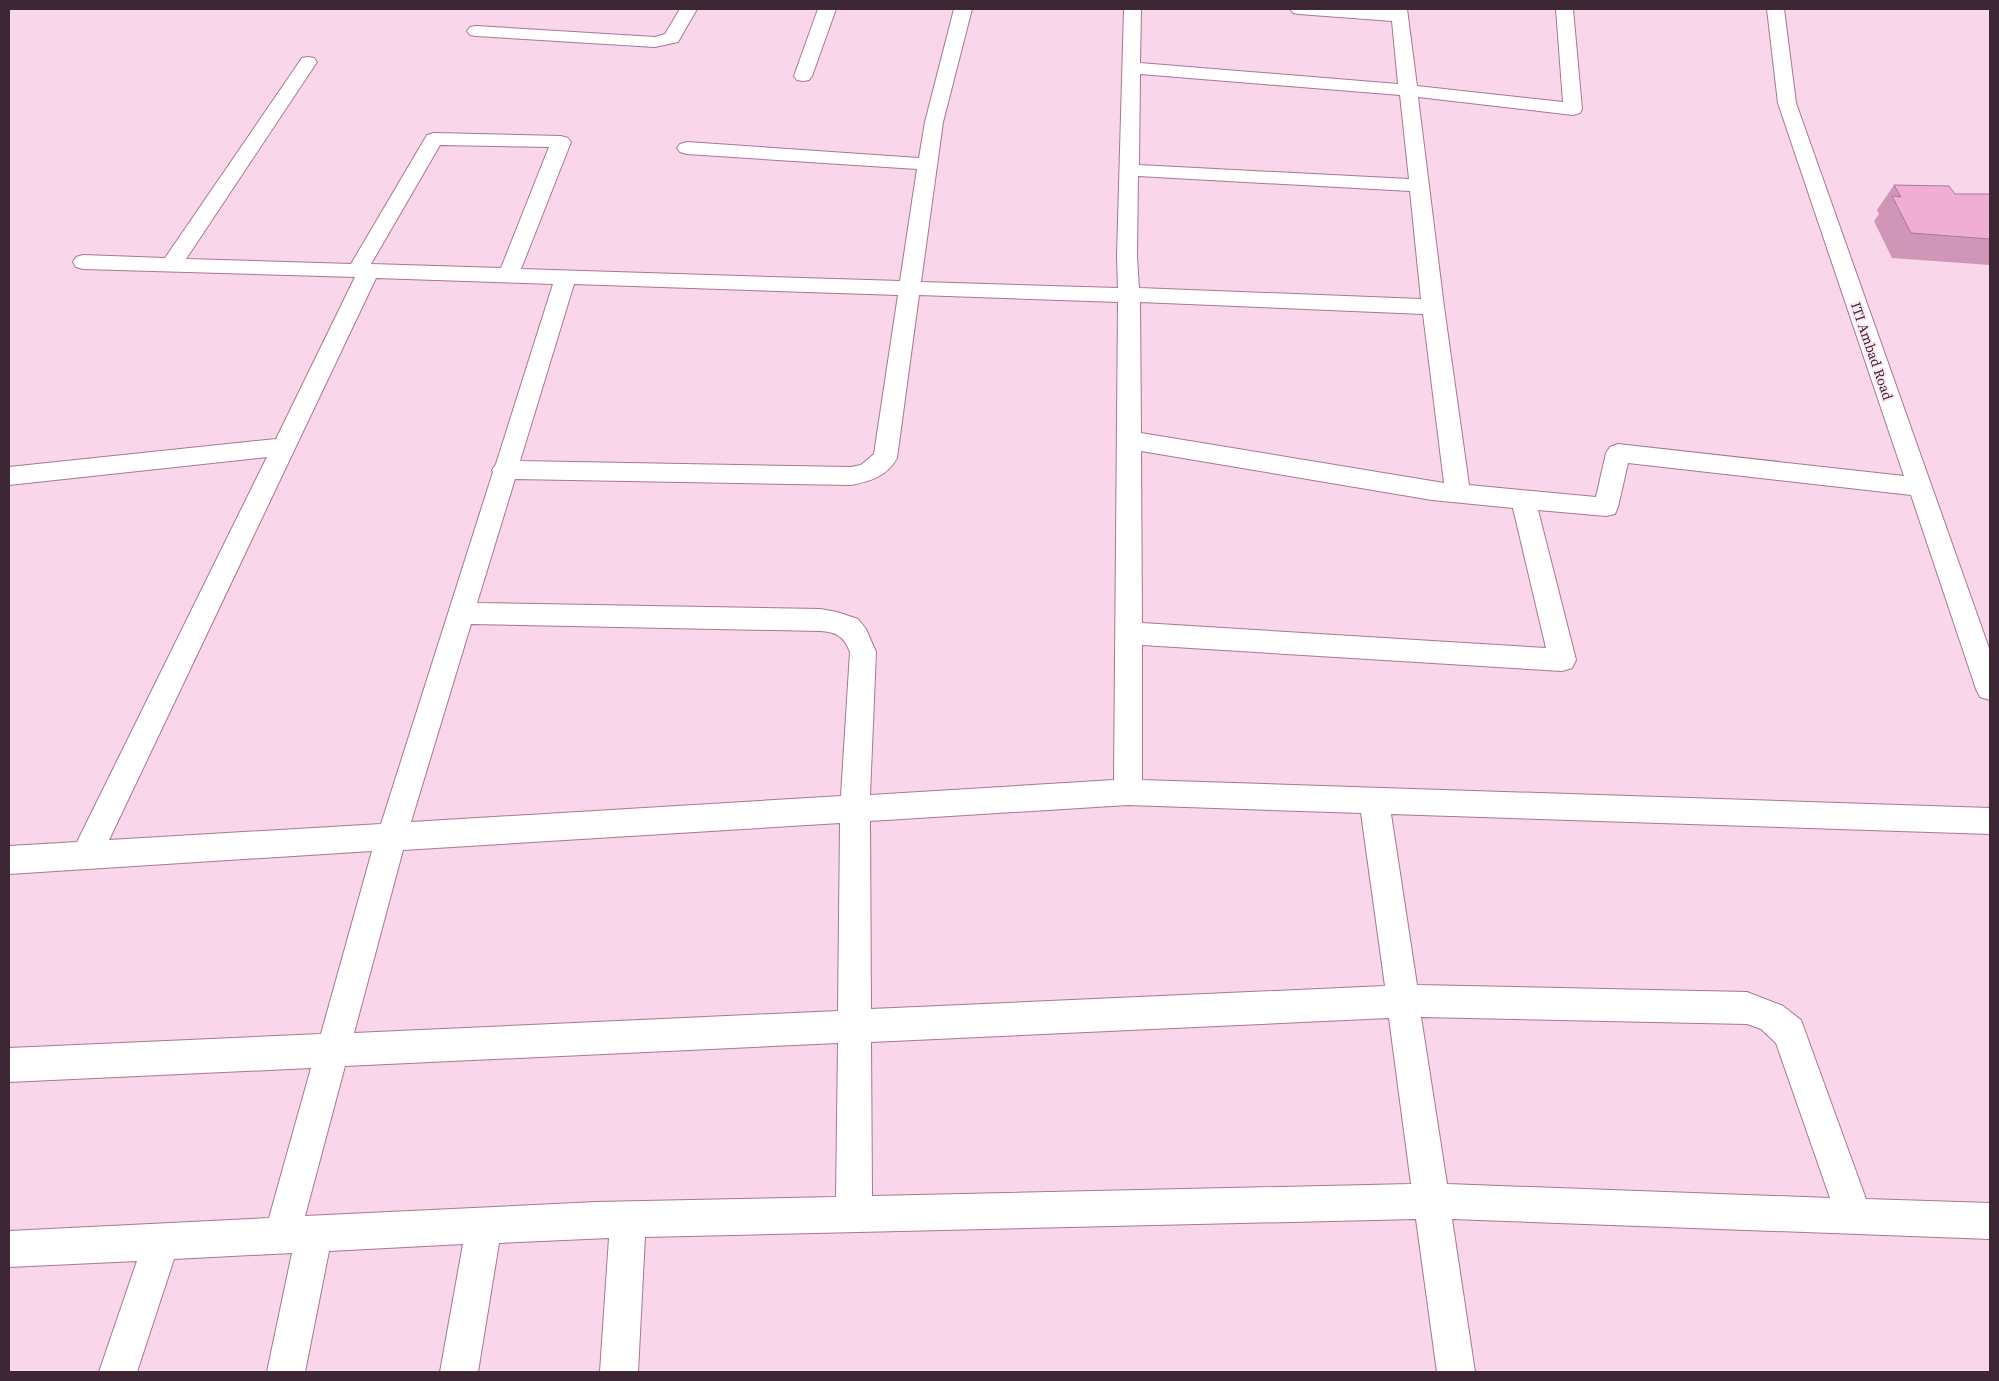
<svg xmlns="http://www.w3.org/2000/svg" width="1999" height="1381" font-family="'Source Serif 4',serif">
  <rect width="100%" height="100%" fill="#f9d6ea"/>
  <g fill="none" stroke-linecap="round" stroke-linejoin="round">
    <defs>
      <path id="minor" d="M680,9H697L678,42L655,47L476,36L470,35L467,31L470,27L476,26L655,37L665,34Z
        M818,9H836L812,76L809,80L803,81L797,80L794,76Z
        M954,9H972L943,122L921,282L1118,288L1117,256L1124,9H1141L1140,63L1398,84L1392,21L1299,14L1293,13L1290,9H1407L1417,86L1563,102L1556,9H1573L1582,109L1580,113L1573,115L1418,97L1444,307L1469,485L1596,497L1606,453L1610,447L1618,444L1904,476L1778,103L1767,9H1784L1796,103L1990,651V700L1980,697L1976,689L1911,495L1628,463L1618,507L1615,514L1606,516L1538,510L1576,660L1572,668L1562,671L1142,645V780L1990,808V834L1391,814L1417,985L1747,992L1783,1006L1801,1020L1866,1199L1990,1203V1239L1452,1219L1475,1372H1437L1416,1219L645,1237L638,1372H600L609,1238L499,1243L478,1372H440L463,1244L329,1251L305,1372H267L292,1253L174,1259L137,1372H99L137,1261L9,1267V1231L269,1218L311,1068L9,1082V1048L321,1034L372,851L9,874V846L77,842L267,457L9,485V467L276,439L355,277L83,269L76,267L73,262L76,257L83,255L165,258L302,58L308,57L314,58L317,62L186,259L351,264L427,135L434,133L561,136L568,138L571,142L521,269L900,281L917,169L687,154L680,152L677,148L680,144L687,142L919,158L925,122ZM1140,74L1400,95L1409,179L1139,165ZM440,145L549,147L501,268L371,264ZM1138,176L1410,191L1421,299L1139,288L1137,256ZM376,278L553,284L496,464L492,470L493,472L381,824L109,840ZM574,284L898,295L874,454L861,465L851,467L520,461ZM919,295L1118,302L1114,780L870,795L876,652L866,629L858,619L837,612L820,609L477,603L515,479L851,485C871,481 886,477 897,458ZM1140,302L1423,314L1444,483L1141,433ZM1141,451L1432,500L1513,508L1546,648L1142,623ZM471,624L820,631C836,632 844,636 850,652L841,796L411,822ZM1128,805L1361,813L1385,986L871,1009L870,821ZM840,823L838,1011L354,1033L403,850ZM1421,1017L1747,1024L1761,1029L1776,1043L1830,1198L1447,1184ZM1389,1018L1411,1184L872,1196L871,1042ZM838,1043L836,1197L596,1202L305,1216L345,1066Z"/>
    </defs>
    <!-- minor casing -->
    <use href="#minor" stroke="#a97694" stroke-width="2"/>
    <!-- minor -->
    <use href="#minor" fill="#fff" fill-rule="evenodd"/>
  </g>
  <!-- wall -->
  <path fill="#cf96b7" d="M1894,185L1955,194H1990V265L1892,258L1874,221L1879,214L1877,210Z"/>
  <!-- building -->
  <path fill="#f1aed5" stroke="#a97a95" d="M1894,185L1949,186L1955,194H1990V239L1911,233L1892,196L1901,197Z"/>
  <g text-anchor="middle" stroke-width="4" stroke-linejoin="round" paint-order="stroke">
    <!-- street labels -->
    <g font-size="14" fill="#3d2734" stroke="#ffe7f5">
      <text transform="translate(1872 351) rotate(71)" y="5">ITI Ambad Road</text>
    </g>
  </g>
  <!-- border -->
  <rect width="1999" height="1381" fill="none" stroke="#3d2734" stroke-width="20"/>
</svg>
